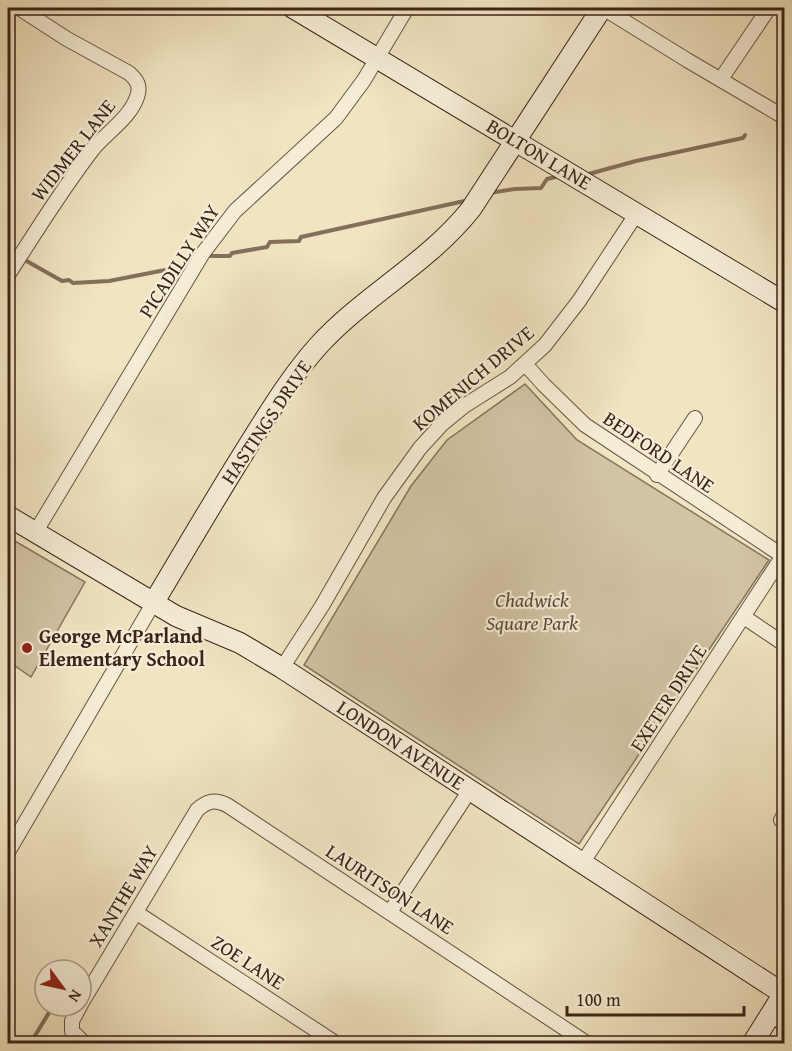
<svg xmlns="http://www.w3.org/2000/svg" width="792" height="1051" font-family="'Gentium Book Plus',serif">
  <rect width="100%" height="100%" fill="#f1e4c1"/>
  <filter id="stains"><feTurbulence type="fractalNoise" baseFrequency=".00333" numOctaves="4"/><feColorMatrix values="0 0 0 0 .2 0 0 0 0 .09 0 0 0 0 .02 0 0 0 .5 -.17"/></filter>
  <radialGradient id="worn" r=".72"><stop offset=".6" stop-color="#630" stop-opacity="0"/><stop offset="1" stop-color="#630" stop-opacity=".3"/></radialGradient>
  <!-- green -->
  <path fill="#d2c3a4" stroke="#86735e" stroke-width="1.5" d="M525,384L577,440L769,560L579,844L304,665L411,486L447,440Z
    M8,537L85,582L31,677L8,661V635L12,622L8,610Z"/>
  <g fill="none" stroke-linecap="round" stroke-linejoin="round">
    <!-- stream -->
    <path stroke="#836f5b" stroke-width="4" d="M585,175L636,161L743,138L745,135
      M489,193L515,189L541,188L547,179L560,176
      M8,249L17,255
      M206,256H230L232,253L267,247L270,242L299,241L301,237L469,200
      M23,259L62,281L69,280L73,283L109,281L191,265
      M30,1044L53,1006"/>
    <defs>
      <path id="lane" d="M771,1019L784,1028"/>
      <path id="street" d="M603,8L687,60L784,117
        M721,79L769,8
        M8,275C35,233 62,189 93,149C106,133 130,118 137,97C141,86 137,80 129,73L67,39L19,8
        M525,364L544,385L585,425L783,556
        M657,475L695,418
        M35,533L203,253L235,211L336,118L364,80L407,8
        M744,617L784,644
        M282,668L322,606L384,498L420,448L442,424L464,406L510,377L545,345L579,301L637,213
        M781,820L784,815
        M8,852L154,602
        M583,862L784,554
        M390,912L470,790
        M137,913L337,1044
        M81,1004L197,810C207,801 214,799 227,805L588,1044
        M80,1006L72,1021V1031L85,1044"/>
      <path id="secondary" d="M293,8L784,302
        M8,516L176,616L240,643L282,668L784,994
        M154,602C185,550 216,497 248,446C270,411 291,376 319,345C366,294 427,264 471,209L602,8
        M752,1044L784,993"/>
    </defs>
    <!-- lane casing -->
    <use href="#lane" stroke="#685342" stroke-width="10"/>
    <!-- street casing -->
    <use href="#street" stroke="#685342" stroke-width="16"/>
    <!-- secondary casing -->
    <use href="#secondary" stroke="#3a2318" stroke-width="22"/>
    <!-- lane -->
    <use href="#lane" stroke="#f6edd7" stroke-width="7"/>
    <!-- street -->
    <use href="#street" stroke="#f6edd7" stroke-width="14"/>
    <!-- secondary -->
    <use href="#secondary" stroke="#f6edd7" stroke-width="20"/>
  </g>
  <!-- markers -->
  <circle fill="#8f2418" stroke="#f6edd7" stroke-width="2" cx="27" cy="648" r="6"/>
  <g text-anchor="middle" stroke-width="4.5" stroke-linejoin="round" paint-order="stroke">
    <!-- street labels -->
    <g font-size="20" fill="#3a2318" stroke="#f6edd7">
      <text transform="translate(73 150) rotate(-52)" y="7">WIDMER LANE</text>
      <text transform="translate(539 154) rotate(31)" y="7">BOLTON LANE</text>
      <text transform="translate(179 261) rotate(-57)" y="7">PICADILLY WAY</text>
      <text transform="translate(473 378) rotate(-40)" y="7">KOMENICH DRIVE</text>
      <text transform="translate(266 422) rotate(-56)" y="7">HASTINGS DRIVE</text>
      <text transform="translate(659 452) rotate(34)" y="7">BEDFORD LANE</text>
      <text transform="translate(668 698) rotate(-57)" y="7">EXETER DRIVE</text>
      <text transform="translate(401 745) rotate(33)" y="7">LONDON AVENUE</text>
      <text transform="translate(390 889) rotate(33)" y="7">LAURITSON LANE</text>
      <text transform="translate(123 896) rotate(-59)" y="7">XANTHE WAY</text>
      <text transform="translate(248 962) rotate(33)" y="7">ZOE LANE</text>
    </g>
    <!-- park labels -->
    <g font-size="20" font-style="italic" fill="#604b3b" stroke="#f6edd7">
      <text x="532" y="607">Chadwick<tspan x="532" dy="23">Square Park</tspan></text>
    </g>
    <!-- poi labels -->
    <g font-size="20" font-weight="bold" fill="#3a2318" stroke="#f6edd7" text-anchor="start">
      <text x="39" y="643">George McParland<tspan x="39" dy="23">Elementary School</tspan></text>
    </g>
  </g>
  <!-- margin -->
  <rect width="792" height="1051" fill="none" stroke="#f1e4c1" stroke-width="30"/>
  <rect x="9" y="9" width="774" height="1033" fill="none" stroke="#3a2318" stroke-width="3"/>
  <rect x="15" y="15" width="762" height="1021" fill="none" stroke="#3a2318" stroke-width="1.5"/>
  <!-- north arrow -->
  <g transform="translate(63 988) rotate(123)"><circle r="28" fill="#f6edd7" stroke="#ab9c8b" stroke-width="1.5"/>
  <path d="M0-4.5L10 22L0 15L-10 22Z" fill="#8f2418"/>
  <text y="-9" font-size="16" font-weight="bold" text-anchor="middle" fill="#3a2318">N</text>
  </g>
  <!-- scale -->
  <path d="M567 1006v9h177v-9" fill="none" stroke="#3a2318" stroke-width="3"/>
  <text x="576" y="1006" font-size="18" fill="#3a2318" stroke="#f6edd7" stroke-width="4.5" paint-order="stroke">100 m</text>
  <rect width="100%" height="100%" filter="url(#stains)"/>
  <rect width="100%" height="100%" fill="url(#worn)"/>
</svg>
